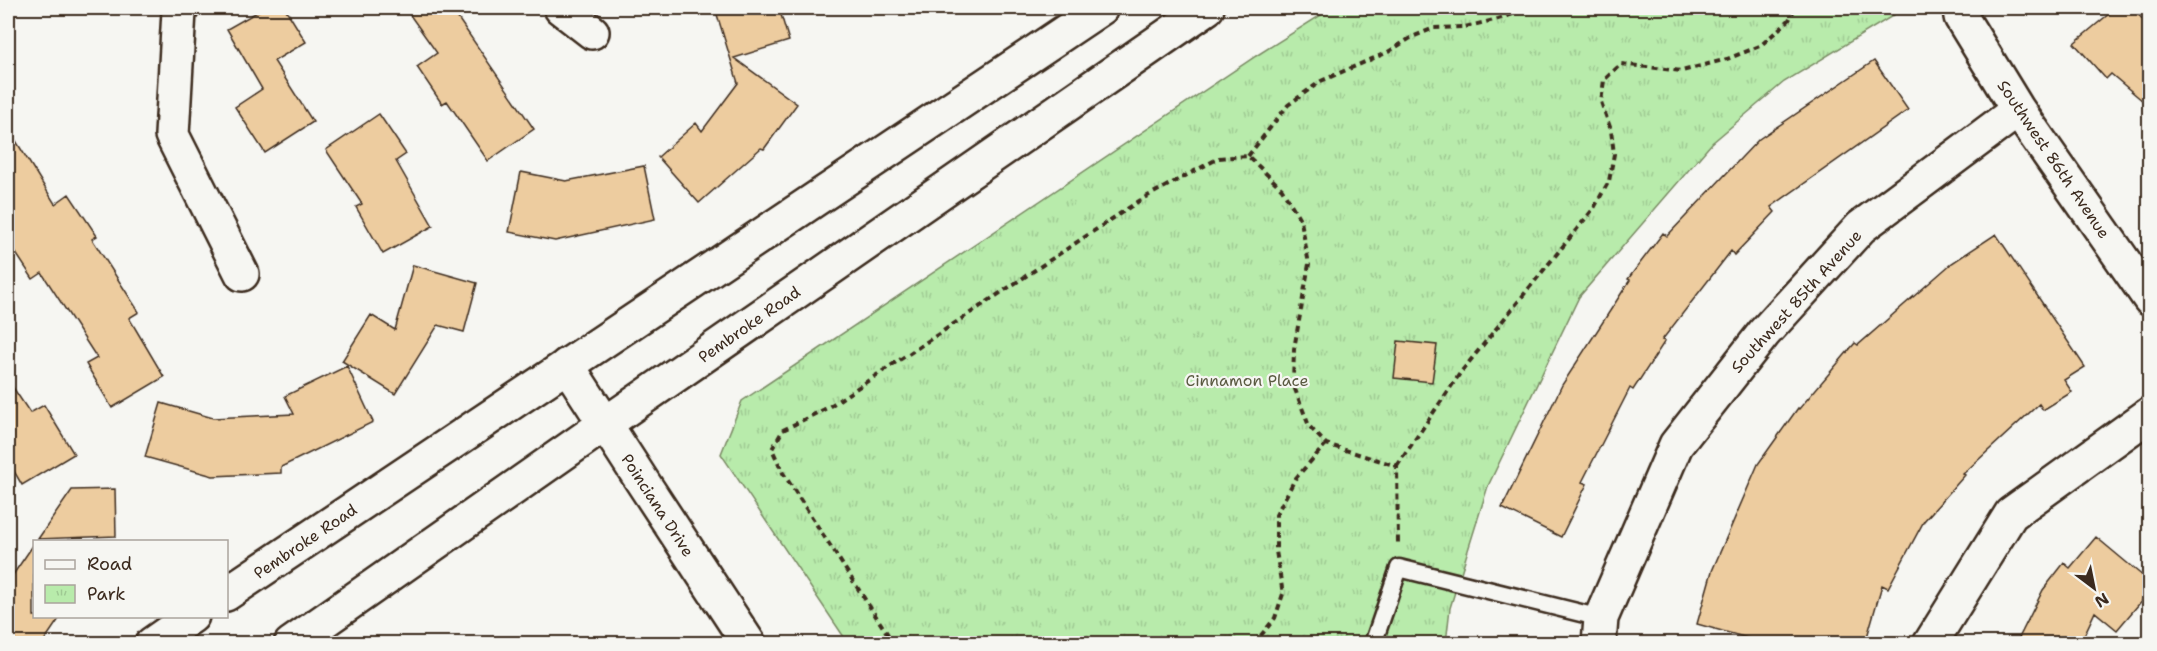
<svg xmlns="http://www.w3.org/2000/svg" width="2157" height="651" font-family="'Shantell Sans',sans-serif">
  <defs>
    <pattern id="park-tufts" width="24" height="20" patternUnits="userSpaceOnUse" patternTransform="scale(1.5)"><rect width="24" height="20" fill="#b8ebab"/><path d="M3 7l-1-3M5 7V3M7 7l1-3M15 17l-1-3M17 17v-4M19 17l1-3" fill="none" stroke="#9fca93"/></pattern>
  </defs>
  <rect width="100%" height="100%" fill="#f6f6f2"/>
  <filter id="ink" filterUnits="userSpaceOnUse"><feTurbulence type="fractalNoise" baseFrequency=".0167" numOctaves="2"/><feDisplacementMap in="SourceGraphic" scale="12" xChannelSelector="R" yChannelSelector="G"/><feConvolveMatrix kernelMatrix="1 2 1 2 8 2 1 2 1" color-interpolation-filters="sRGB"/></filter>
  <g filter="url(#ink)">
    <!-- park -->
    <path fill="url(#park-tufts)" stroke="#7a8a64" stroke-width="1.5" d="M1332,8H1890L1894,15L1784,82L1712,143L1579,297L1488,486L1450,608L1446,643H848L721,454L742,401L1256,56Z"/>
    <!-- building -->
    <path fill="#edcc9f" stroke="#3b2a1e" stroke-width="1.5" d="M264,8H285L306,42L274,61L313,122L265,153L235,107L262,89L227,29Z
      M405,8H451L534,129L488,161L447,101L442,104L417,67L437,53Z
      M715,8H779L789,41L734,58L797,104L764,149L761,148L699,203L658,157L696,123L702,131L738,83Z
      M2116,8H2132L2150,27V107L2111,74L2106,79L2074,43Z
      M1874,61L1908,110L1771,207L1775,212L1734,255L1731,251L1662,340L1665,341L1633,390L1630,388L1582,482L1587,484L1561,537L1502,508L1562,385L1630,280L1628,279L1663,233L1667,236L1759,139Z
      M379,114L406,154L396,161L433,226L383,254L356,207L362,204L326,150Z
      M8,128L55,204L69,194L97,236L92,239L139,312L129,318L164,377L112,408L86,364L97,358L42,273L33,279L8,241Z
      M644,166L655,219L555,241L509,232L521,172L566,181Z
      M1996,234L2085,367L2064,380L2072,392L2043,410L2039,404L1963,474L1965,475L1924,521L1888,588L1882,585L1865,644H1769L1697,624L1712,571L1758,464L1798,408L1799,409L1855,343L1858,345L1952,263Z
      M413,265L477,283L464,332L438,325L395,394L342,361L371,315L395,330Z
      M1398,341L1437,345L1432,382L1394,378Z
      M347,366L373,422L281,467V473L213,476L145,457L161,403L213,418L294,414L285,396Z
      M8,380L30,413L44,405L74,454L22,485L8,461Z
      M115,489L116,536L38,539L72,490Z
      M2096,537L2150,582V591L2117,630L2095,612L2080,644H2016L2043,590L2064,563L2070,568Z
      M34,544V616H61L42,644H8V582Z"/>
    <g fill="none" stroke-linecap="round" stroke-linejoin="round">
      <defs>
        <path id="lane" d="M1373,644L1399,568L1601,618"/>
        <path id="street" d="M182,8L179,11L172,135L242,274
          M561,8L592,32
          M1960,8L1961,17L2018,110L2150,299
          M567,365L642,481L749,644
          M1599,644L1601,618L1676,445L1764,333L1861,227L2018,110
          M1930,644L2011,514L2150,414"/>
        <path id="secondary" d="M226,594L1101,8
          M152,644L192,616
          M291,644L605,424L1207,8"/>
      </defs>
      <!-- lane casing -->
      <use href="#lane" stroke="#3b2a1e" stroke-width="21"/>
      <!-- street casing -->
      <use href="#street" stroke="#3b2a1e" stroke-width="38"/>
      <!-- secondary casing -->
      <use href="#secondary" stroke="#3b2a1e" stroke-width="38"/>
      <!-- path -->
      <path stroke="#3b2a1e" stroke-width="4" stroke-dasharray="6 4.5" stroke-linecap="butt" d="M1248,156L1288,105L1321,81L1388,52L1412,37L1434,28L1465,27L1498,19L1532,8
        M1397,466L1461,372L1594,208L1609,181L1614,154L1611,130L1601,102L1604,80L1621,64L1682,71L1727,59L1760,46L1789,20L1795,8
        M894,644L783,473L772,449L783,430L827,408L1142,199L1219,158L1248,156L1282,189L1301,221L1309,264L1294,349L1293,384L1309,426L1326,444L1397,466L1398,543
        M1254,644L1275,618L1283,594L1276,551V515L1295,479L1326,444"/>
      <!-- lane -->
      <use href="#lane" stroke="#f6f6f2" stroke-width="16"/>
      <!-- street -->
      <use href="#street" stroke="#f6f6f2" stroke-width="33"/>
      <!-- secondary -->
      <use href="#secondary" stroke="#f6f6f2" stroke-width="33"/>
    </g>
  </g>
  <g text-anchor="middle" stroke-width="4.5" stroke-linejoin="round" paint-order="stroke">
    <!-- street labels -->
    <g font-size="16" fill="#3b2a1e" stroke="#f6f6f2">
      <text transform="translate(2054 159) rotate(56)" y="6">Southwest 86th Avenue</text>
      <text transform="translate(1796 301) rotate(-48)" y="6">Southwest 85th Avenue</text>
      <text transform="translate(749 324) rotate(-35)" y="6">Pembroke Road</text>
      <text transform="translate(658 505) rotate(57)" y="6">Poinciana Drive</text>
      <text transform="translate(305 541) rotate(-34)" y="6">Pembroke Road</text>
    </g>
    <!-- park labels -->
    <g font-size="16" fill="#5a5a41" stroke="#f6f6f2">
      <text x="1247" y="386">Cinnamon Place</text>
    </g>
  </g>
  <!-- margin -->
  <rect width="2157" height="651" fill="none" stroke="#f6f6f2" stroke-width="30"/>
  <rect x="15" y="15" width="2127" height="621" fill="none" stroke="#3b2a1e" stroke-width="2" filter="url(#ink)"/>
  <!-- legend -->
  <rect x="33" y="540" width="195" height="78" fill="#f6f6f2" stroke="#aba49d" stroke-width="1.5"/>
  <rect x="45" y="560" width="30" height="9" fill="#f6f6f2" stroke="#aba49d" stroke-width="1.5"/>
  <text x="87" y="570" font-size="18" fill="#3b2a1e">Road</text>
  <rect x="45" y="585" width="30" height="18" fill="url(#park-tufts)" stroke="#aba49d" stroke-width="1.5"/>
  <text x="87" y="600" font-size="18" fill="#3b2a1e">Park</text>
  <!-- north arrow -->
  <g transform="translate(2094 588) rotate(148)" stroke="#f6f6f2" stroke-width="4.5" paint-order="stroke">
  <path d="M0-4.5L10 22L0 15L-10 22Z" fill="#3b2a1e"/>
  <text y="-9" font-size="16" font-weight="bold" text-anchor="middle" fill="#3b2a1e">N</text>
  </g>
</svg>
